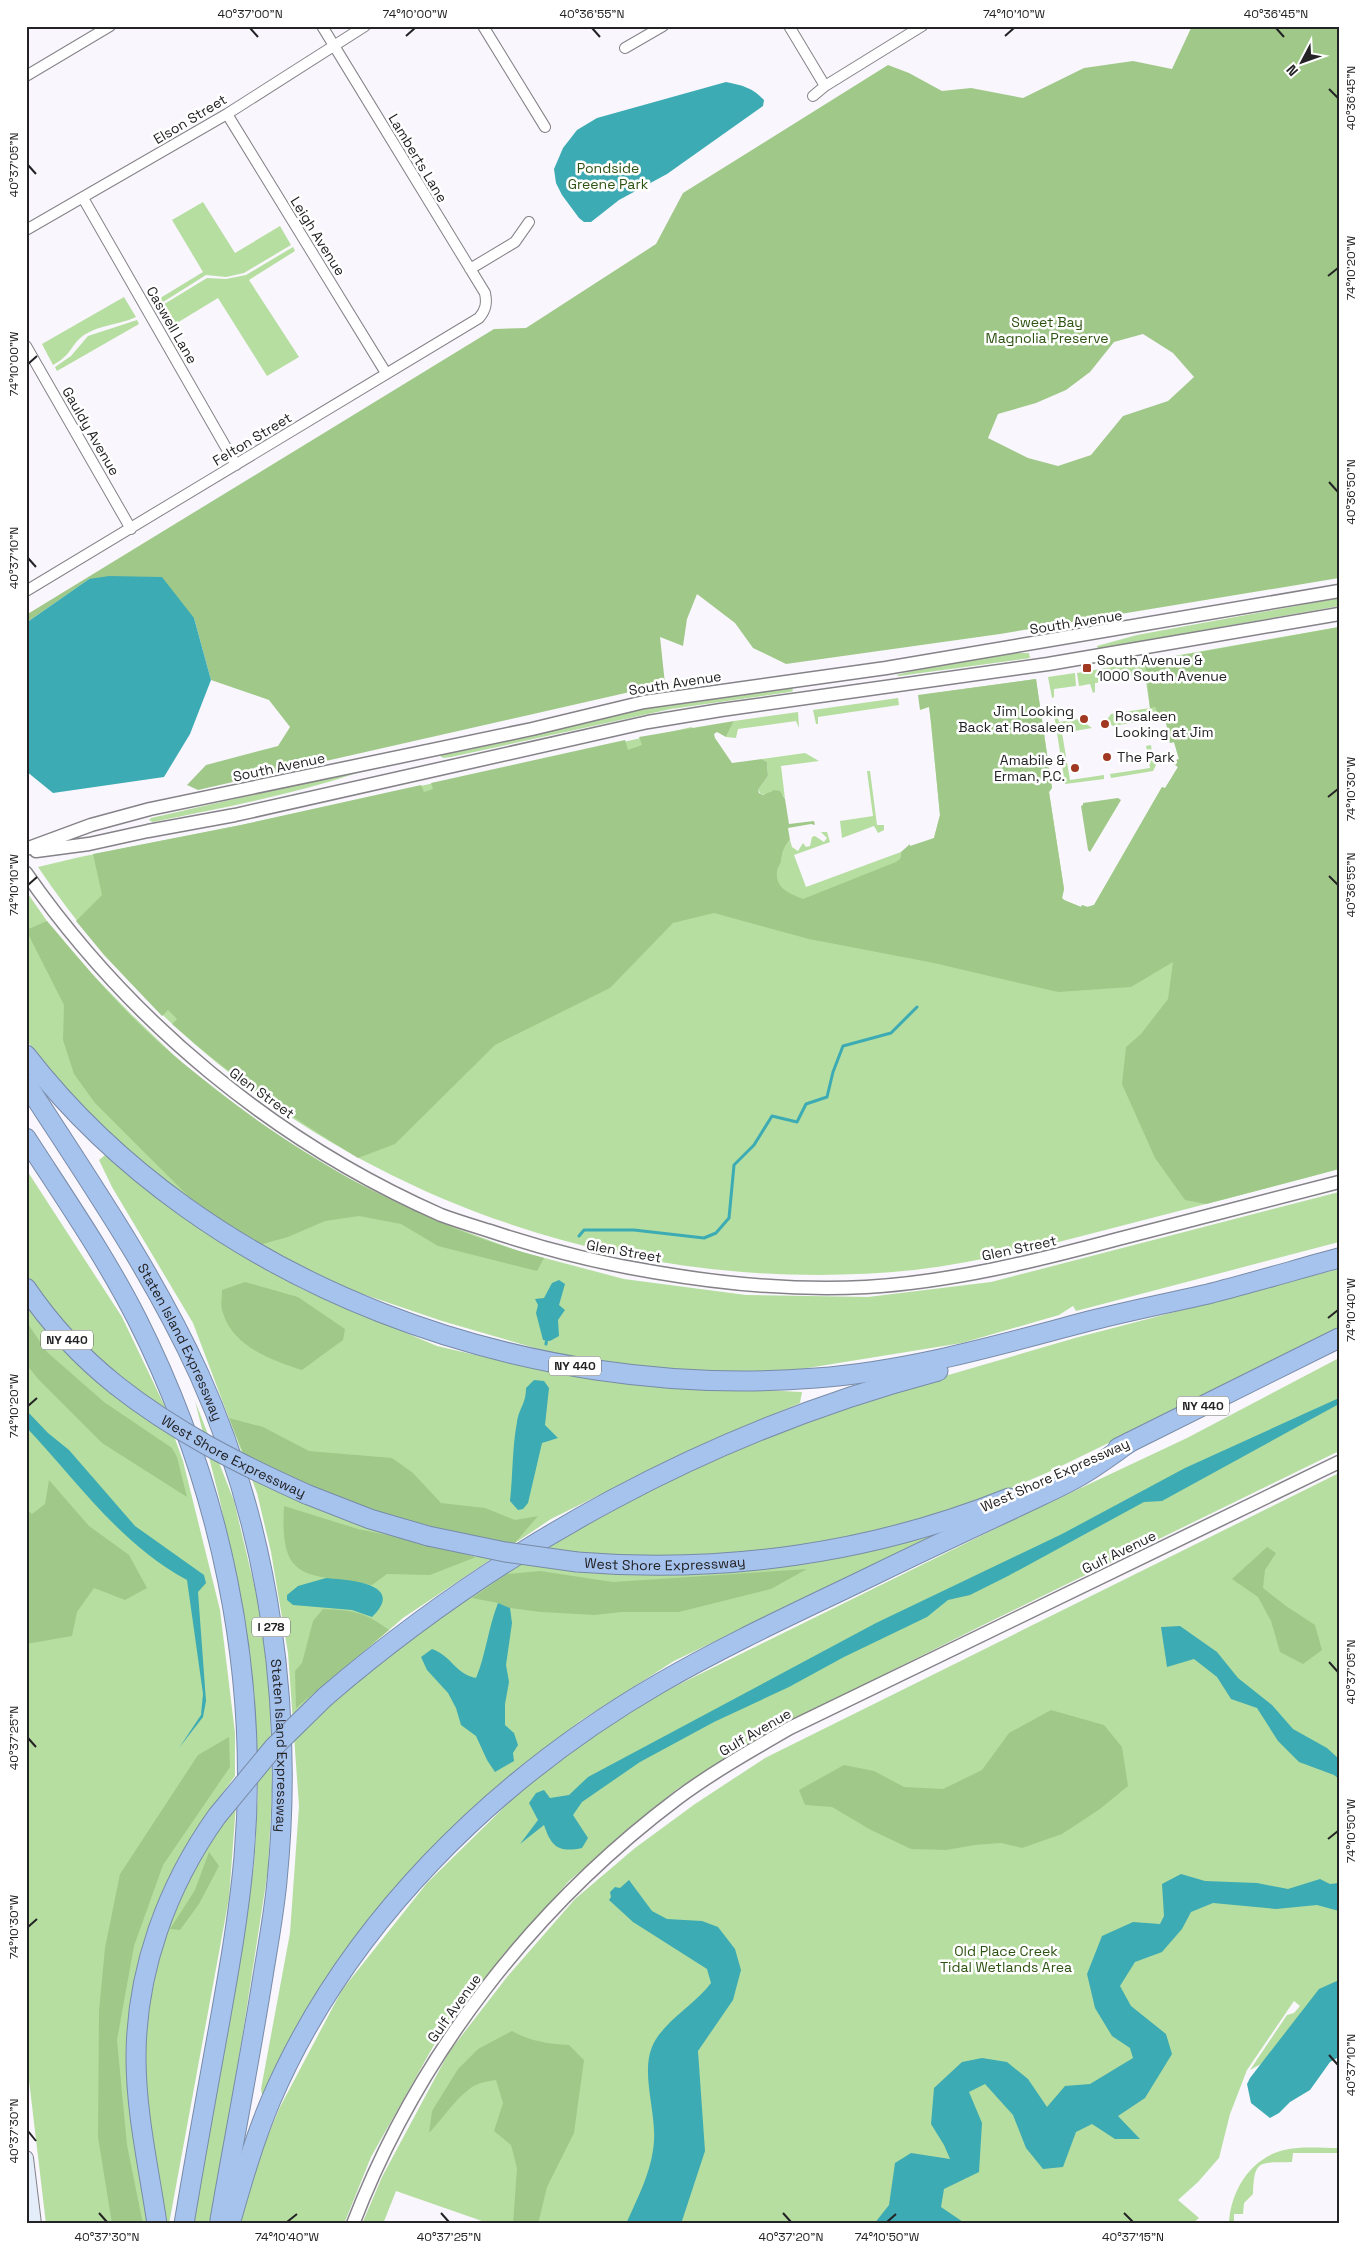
<svg xmlns="http://www.w3.org/2000/svg" width="1365" height="2250" font-family="'Space Grotesk',sans-serif">
  <rect width="100%" height="100%" fill="#f9f6fd"/>
  <!-- green -->
  <path fill="#b6dea0" fill-rule="evenodd" d="M203,202L235,253L280,226L291,245L244,273L226,277L206,275L160,304L157,300L203,272L172,220Z
    M293,247L295,251L249,280L299,357L267,376L218,298L172,326L161,306L207,278L226,279L246,275Z
    M124,297L136,317C119,325 99,325 84,335C71,344 72,355 53,365L42,344Z
    M137,320L139,324L57,371L55,367L71,356L88,336Z
    M1339,598V606L1098,649L1097,646L1137,635Z
    M1339,627V1169C1264,1189 1188,1209 1113,1228C1047,1245 982,1262 914,1270C574,1305 229,1152 38,867L80,857L241,825L692,727L781,860L784,846L790,840L792,847L798,851L803,843L806,847L810,846L812,837L815,836L824,842L827,838L821,832H827L830,842L794,855L806,887L901,852L900,859L934,838L940,815L928,694L1036,679L1052,788L1049,792L1064,889L1062,898L1064,900L1081,907L1082,905L1088,907L1094,905L1162,787L1165,789L1178,767L1171,762L1179,759L1174,742L1170,743L1165,717L1113,726L1106,721L1111,714L1150,708L1145,676L1095,683V692L1093,693L1090,684L1079,686L1077,673Z
    M1016,653H1029L1030,658L899,676L896,675L944,663Z
    M1075,673L1076,686L1054,689V697L1052,698L1048,677Z
    M792,687L793,691L790,692L671,709L451,757L443,758L439,755L672,702Z
    M898,698L899,705L818,717V724H816L813,710Z
    M798,712L799,728L796,721L738,729L736,738L726,737L734,721Z
    M1056,712L1059,722L1079,719L1092,728L1062,733L1070,780L1104,775V779L1065,784L1054,714Z
    M1151,745L1153,761L1156,765L1153,771L1111,778L1110,774L1150,768L1146,746Z
    M805,753L819,761L781,766L785,799L783,795L771,791L766,795L761,794L758,790L768,776L767,762L762,759Z
    M357,771V773C291,795 221,808 153,822L149,820L151,818Z
    M867,771H870L877,825H884V830L878,833L874,826L842,838L840,821L873,816Z
    M26,891L47,921L92,974L132,1015L182,1063L266,1128L351,1180L435,1220L518,1251L624,1279L746,1295L868,1297L991,1282L1339,1192V1242L1076,1311L1073,1306L1059,1315L962,1343L783,1372H679L566,1357L442,1321L339,1286L259,1245L169,1186L111,1139L50,1073L26,1039Z
    M105,1155L200,1225L302,1289L437,1346L549,1372L653,1385L802,1392L800,1403L658,1466L551,1519L403,1618L309,1699L298,1710L297,1733L370,1668L482,1585L659,1481L835,1408L1075,1338L1339,1269V1331L1051,1471L983,1500L887,1530L811,1545L712,1556L641,1557L557,1550L534,1565L574,1570L712,1574L814,1563L884,1546L952,1527L954,1532L888,1558L674,1661L580,1721L513,1775L441,1843L263,2100L261,2089L290,1933L299,1806L288,1653L271,1552L257,1493L193,1323L112,1187L99,1160ZM426,1543H496L476,1557Z
    M26,1169L122,1317L168,1413L82,1345L46,1305L26,1273Z
    M26,1303L34,1315L72,1358L174,1436L183,1461L220,1610L235,1733V1776L197,1828L152,1916L132,2002L147,2224H46L26,2055Z
    M1339,1358V1451L981,1626L783,1725L677,1789L569,1881L447,2022L371,2157L344,2224H237L245,2188L280,2107L342,1990L427,1883L530,1782L637,1705L1015,1519L1187,1438Z
    M195,1401L234,1501L262,1618L270,1705L272,1789L268,1870L243,2032L211,2224H192L254,1865L258,1790L255,1709L245,1623L220,1501Z
    M1339,1473V1980L1261,2064L1250,2070L1287,2015L1294,2013L1300,2006L1294,2001L1247,2070L1230,2114L1219,2158L1198,2182L1178,2200L1199,2218L1192,2224H481L482,2221L396,2191L383,2224H362L382,2177L449,2052L507,1977L575,1899L635,1848L695,1804L765,1758Z
    M236,1804L229,1898L169,2224H162L145,2114L144,2003L164,1926L205,1844Z
    M1339,2148V2153H1293L1292,2162C1260,2163 1254,2158 1253,2194L1244,2203L1243,2214H1234V2224H1229C1230,2192 1250,2158 1284,2150C1301,2146 1321,2148 1339,2148Z"/>
  <!-- forest -->
  <path fill="#a0c989" fill-rule="evenodd" d="M1192,26H1339V578L1000,634L786,664L753,648L735,623L697,594L687,619L683,646L660,637L665,684L198,790L187,785L206,765L278,746L290,727L269,700L211,680L194,618L89,579L26,623V615L494,329L526,328L656,244L683,193L888,65L909,73L942,91L971,88L1023,98L1084,68L1133,61L1172,69ZM1143,334L1173,353L1194,377L1168,401L1123,416L1091,455L1058,466L1028,458L988,438L998,414L1036,403L1066,390L1090,372L1114,342Z
    M1339,627V1169L1206,1204L1185,1200L1155,1158L1122,1084L1126,1047L1141,1034L1168,999L1173,962L1131,987L1058,992L934,963L809,939L714,913L673,923L610,988L495,1045L395,1144L358,1158C292,1118 230,1076 172,1024L177,1019L168,1010L162,1016L104,955L76,921L102,895L93,854L241,825L421,785L424,792L433,789L431,783L625,740L628,750L642,745L639,737L734,721L726,737L717,732L714,734L715,738L732,763L762,759L767,762L768,776L758,790L759,793L763,795L774,790L780,791L785,799L789,824L814,821L815,825L811,824L788,828L790,840C783,847 783,851 781,861C780,865 777,868 777,872C775,889 791,894 803,899L896,862L900,859L901,852L910,844V846L934,838L940,815L931,722L929,707L920,710L918,695L1036,679L1052,788L1049,792L1064,889L1062,898L1064,900L1081,907L1082,905L1087,907L1094,905L1162,787L1165,788L1178,767L1171,762L1179,759L1174,742L1170,743L1165,717L1160,718L1155,707L1150,708L1145,662Z
    M1118,798L1121,800L1090,852L1088,850L1081,806L1083,805V803Z
    M47,921C89,971 132,1022 183,1063C288,1151 410,1222 544,1258L537,1271L438,1246L401,1224L359,1216L325,1221L288,1237L259,1245L196,1204L95,1103L74,1074L63,1040L64,1005L26,930Z
    M245,1282L298,1297L345,1329L343,1340L302,1370C272,1360 233,1347 223,1313C220,1306 222,1297 222,1290Z
    M26,1321L47,1352L104,1402L172,1448L177,1457L187,1497L102,1443L39,1380L26,1364Z
    M229,1418L263,1427L309,1451L392,1458L413,1473L441,1503L485,1508L515,1520L538,1516L514,1544C419,1537 328,1497 244,1455Z
    M49,1480L89,1526L129,1555L147,1588L125,1600L94,1588L77,1612L72,1636L26,1644V1508L32,1514L45,1504Z
    M284,1506L358,1529L426,1543L476,1557L430,1575L387,1574L372,1585C310,1572 279,1587 284,1506Z
    M1267,1547L1276,1553L1265,1570L1263,1588L1286,1606L1315,1625L1322,1650L1303,1664L1280,1652L1271,1621L1258,1597L1232,1579Z
    M807,1569L771,1589L679,1612H622L594,1615L541,1612L510,1608L498,1603L472,1598L507,1574L540,1571L613,1582Z
    M323,1609C353,1610 365,1612 389,1630L296,1708L295,1671L302,1663L313,1621Z
    M1051,1710L1104,1725L1122,1747L1128,1786L1100,1809L1062,1834L1022,1848L1001,1843L975,1845L946,1850L911,1849L871,1830L832,1807L805,1805L799,1790L844,1765L874,1771L904,1787L943,1789L982,1770L1009,1733Z
    M229,1737L230,1767L163,1865L134,1946L117,2040L127,2145L143,2224H112L98,2137L99,2011L105,1948L120,1874L198,1755Z
    M209,1852L219,1866L199,1904L180,1930L170,1929L195,1890Z
    M512,2031C530,2041 548,2044 569,2045L584,2060L574,2133L547,2187L538,2224H513L517,2168L511,2145L494,2131L503,2103L496,2080C490,2081 482,2082 476,2085C460,2092 442,2120 429,2133L432,2111L458,2069L478,2049Z"/>
  <!-- water -->
  <path fill="#3dabb3" d="M726,82C742,85 753,88 764,100L763,106L667,174L619,200L591,222H584L579,218L562,195L556,183L554,169L563,148L577,130L597,118Z
    M109,576L162,577L194,618L211,680L190,734L164,777L53,793L26,771V623L89,579Z
    M559,1280L565,1284L559,1305L565,1310L558,1320L559,1336L550,1341L543,1340L536,1313L538,1305L535,1299L544,1298L552,1283Z
    M534,1380L544,1381L549,1388L545,1425L558,1438L542,1443L528,1503L523,1509L518,1510L510,1501C513,1475 512,1448 517,1422C519,1408 526,1404 526,1388Z
    M1339,1398V1404L1162,1501L1144,1502L1008,1576L970,1595L948,1600L927,1617L844,1657L789,1687L714,1722L640,1762L582,1802L573,1815L588,1838L582,1848C558,1853 551,1846 544,1825L520,1844L538,1820L529,1803L536,1793L544,1790L550,1798L569,1795L588,1777L876,1623L1062,1534L1185,1468Z
    M26,1410L48,1433L69,1450L135,1526L204,1575L206,1583L198,1592L206,1701L203,1717L179,1748L201,1715L203,1694L187,1580C120,1544 77,1481 26,1427Z
    M326,1578C348,1580 407,1583 372,1617L352,1610L293,1605L287,1600V1595L298,1586Z
    M498,1603L510,1608L512,1623L506,1665L509,1682L505,1704V1725L514,1733L518,1745L513,1753L514,1761L495,1772L487,1760L476,1736L461,1725L456,1708L448,1693L427,1670L421,1657L432,1649C453,1657 454,1673 476,1678C486,1654 488,1628 498,1603Z
    M1180,1626L1217,1652L1238,1678L1272,1705L1293,1729L1327,1748L1339,1759V1779L1334,1775L1299,1762L1278,1741L1257,1708L1231,1699L1217,1677L1194,1659L1167,1667L1161,1627Z
    M1181,1874L1205,1881L1257,1883L1288,1889L1320,1879L1330,1884L1339,1883V1911L1317,1905L1276,1909L1213,1903L1191,1912L1182,1929L1162,1952L1135,1962L1120,1986L1131,2006L1166,2034L1172,2054L1145,2098L1118,2116L1140,2139H1115L1092,2124L1076,2132L1063,2167L1043,2169L1026,2148L1013,2115L985,2084L969,2092L982,2123L979,2172L944,2189L941,2207L966,2224H874L889,2205L895,2163L911,2153L950,2159L944,2145L931,2124L934,2088L962,2062L982,2058L1007,2062L1028,2079L1047,2107L1065,2086L1090,2084L1133,2058L1130,2048L1112,2036L1095,2008L1087,1974L1102,1936L1133,1922L1160,1924L1164,1916L1162,1884Z
    M629,1880L652,1911L667,1919L702,1921L718,1927L735,1949L741,1970L733,2000L698,2051L705,2151L681,2224H626C638,2197 652,2171 654,2141C656,2112 641,2073 652,2047C662,2022 696,2004 711,1983L707,1969L633,1922L609,1900L611,1897L610,1892L615,1887L620,1888Z
    M1339,1980V2057L1330,2062L1310,2090L1290,2102L1279,2113L1270,2118L1251,2103L1247,2084L1250,2078L1319,1989Z"/>
  <g fill="none" stroke-linecap="round" stroke-linejoin="round">
    <!-- stream -->
    <path stroke="#3dabb3" stroke-width="3" d="M579,1236L584,1230H634L704,1238L716,1233L729,1218L734,1165L754,1145L772,1116L797,1122L806,1104L827,1097L833,1072L843,1046L891,1033L917,1007
      M546,1344L547,1337"/>
    <defs>
      <path id="minor" d="M483,26L545,127
        M789,26L825,86
        M625,48L663,26
        M26,76L110,26
        M813,96L825,86L922,26
        M227,114L386,373
        M83,198L236,465
        M26,230L227,114L365,26
        M470,269L515,242L529,222
        M26,346L131,529
        M26,591L479,318C486,310 487,303 485,293L322,26"/>
      <path id="tertiary" d="M26,849L91,825L150,809L532,729L644,702L886,668L1339,591
        M36,851L89,844L148,831L235,815L648,722L721,710L1048,664L1339,614
        M26,873C130,1022 275,1142 441,1215C457,1221 474,1226 490,1231C544,1249 598,1263 654,1272C724,1284 794,1291 866,1287C951,1282 1036,1261 1118,1239C1192,1220 1265,1201 1339,1182
        M353,2224C418,2055 533,1907 678,1798C713,1772 752,1750 790,1728L1339,1462"/>
      <path id="secondary" d="M26,2158L34,2224"/>
      <g id="motorway">
        <path d="M26,1055C207,1288 528,1401 816,1378C909,1371 999,1345 1089,1321C1128,1311 1168,1303 1208,1294C1251,1283 1295,1270 1339,1258"/>
        <path id="s1" d="M26,1083C87,1178 152,1271 199,1374C270,1531 294,1710 277,1881C274,1913 268,1945 263,1976C250,2058 234,2139 220,2220"/>
        <path d="M26,1138C64,1197 105,1256 137,1319C220,1484 260,1671 244,1857C239,1914 229,1970 219,2026C207,2092 195,2158 184,2224"/>
        <path d="M26,1288C51,1325 81,1357 116,1385"/>
        <path d="M1118,1448L1339,1338"/>
        <path d="M306,1494L370,1519L428,1536"/>
        <path id="s2" d="M577,1562C725,1574 872,1553 1009,1498"/>
        <path d="M325,1697C502,1545 711,1431 938,1371"/>
        <path d="M157,2224C149,2169 136,2113 136,2058C136,1971 167,1886 217,1816"/>
        <path d="M230,2224C242,2182 254,2140 271,2100C347,1923 495,1779 660,1683C729,1643 804,1609 876,1574C923,1551 970,1529 1017,1507C1037,1497 1059,1488 1078,1477C1096,1467 1113,1454 1130,1442"/>
      </g>
    </defs>
    <!-- minor casing -->
    <use href="#minor" stroke="#858288" stroke-width="12"/>
    <!-- tertiary casing -->
    <use href="#tertiary" stroke="#858288" stroke-width="15"/>
    <!-- secondary casing -->
    <use href="#secondary" stroke="#858288" stroke-width="16"/>
    <!-- motorway casing -->
    <use href="#motorway" stroke="#788ba7" stroke-width="21"/>
    <!-- minor -->
    <use href="#minor" stroke="#fff" stroke-width="10"/>
    <!-- tertiary -->
    <use href="#tertiary" stroke="#fff" stroke-width="12"/>
    <!-- secondary -->
    <use href="#secondary" stroke="#e4edfa" stroke-width="14"/>
    <!-- motorway -->
    <use href="#motorway" stroke="#a6c3ee" stroke-width="19"/>
    <defs>
      <g id="motorway-bridge">
        <path id="s3" d="M116,1385C174,1431 239,1464 306,1494"/>
        <path d="M428,1536L505,1552L577,1562"/>
        <path d="M217,1816L274,1747L325,1697"/>
      </g>
    </defs>
    <!-- motorway-bridge casing -->
    <use href="#motorway-bridge" stroke="#788ba7" stroke-width="21" stroke-linecap="butt"/>
    <!-- motorway-bridge -->
    <use href="#motorway-bridge" stroke="#a6c3ee" stroke-width="19"/>
  </g>
  <!-- ticks -->
  <path fill="none" stroke="#232224" stroke-width="2" d="M250,28L258,37M592,28L600,37M1276,28L1284,37M406,36L415,28M1005,36L1014,28M1329,89L1338,98M28,165L36,174M1328,276L1338,268M28,364L37,356M1329,482L1338,492M28,558L36,567M1328,797L1338,789M1329,876L1338,885M28,885L37,877M1328,1318L1338,1310M28,1406L37,1398M1329,1662L1338,1672M28,1738L36,1747M1328,1839L1338,1831M28,1927L37,1919M1329,2055L1338,2065M28,2131L36,2141M99,2213L107,2222M441,2213L449,2222M783,2213L791,2222M1124,2213L1133,2222M287,2222L297,2214M887,2222L896,2214"/>
  <!-- markers -->
  <g fill="#a13822" stroke="#fff" stroke-width="2">
    <rect x="1082" y="663" width="10" height="10" rx="2.5"/>
    <circle cx="1084" cy="719" r="5"/>
    <circle cx="1105" cy="724" r="5"/>
    <circle cx="1107" cy="757" r="5"/>
    <circle cx="1075" cy="768" r="5"/>
  </g>
  <g text-anchor="middle" stroke-width="5" stroke-linejoin="round" paint-order="stroke">
    <!-- shield labels -->
    <g fill="#fff" stroke="#656466" stroke-width="1">
      <rect x="41" y="1330.5" width="52" height="19" rx="4"/>
      <rect x="549" y="1356.5" width="52" height="19" rx="4"/>
      <rect x="1177" y="1396.5" width="52" height="19" rx="4"/>
      <rect x="252" y="1617.5" width="38" height="19" rx="4"/>
    </g>
    <g font-size="12" font-weight="bold" fill="#232224">
      <text x="67" y="1344">NY 440</text>
      <text x="575" y="1370">NY 440</text>
      <text x="1203" y="1410">NY 440</text>
      <text x="271" y="1631">I 278</text>
    </g>
    <!-- street labels -->
    <g font-size="14" fill="#232224" stroke="#fff">
      <text transform="translate(190 119) rotate(-31)" y="5">Elson Street</text>
      <text transform="translate(418 158) rotate(59)" y="5">Lamberts Lane</text>
      <text transform="translate(318 236) rotate(58)" y="5">Leigh Avenue</text>
      <text transform="translate(172 325) rotate(60)" y="5">Caswell Lane</text>
      <text transform="translate(91 431) rotate(60)" y="5">Gauldy Avenue</text>
      <text transform="translate(252 439) rotate(-31)" y="5">Felton Street</text>
      <text transform="translate(1076 622) rotate(-9)" y="5">South Avenue</text>
      <text transform="translate(675 683) rotate(-9)" y="5">South Avenue</text>
      <text transform="translate(279 767) rotate(-12)" y="5">South Avenue</text>
      <text transform="translate(262 1093) rotate(36)" y="5">Glen Street</text>
      <text transform="translate(1019 1248) rotate(-12)" y="5">Glen Street</text>
      <text transform="translate(624 1251) rotate(10)" y="5">Glen Street</text>
      <text dy="5" stroke="none"><textPath href="#s1" startOffset="302">Staten Island Expressway</textPath></text>
      <text dy="5" stroke="none"><textPath href="#s3" startOffset="138">West Shore Expressway</textPath></text>
      <text transform="translate(1055 1475) rotate(-24)" y="5">West Shore Expressway</text>
      <text transform="translate(1119 1552) rotate(-26)" y="5">Gulf Avenue</text>
      <text dy="5" stroke="none"><textPath href="#s2" startOffset="88">West Shore Expressway</textPath></text>
      <text transform="translate(755 1732) rotate(-30)" y="5">Gulf Avenue</text>
      <text dy="5" stroke="none"><textPath href="#s1" startOffset="722">Staten Island Expressway</textPath></text>
      <text transform="translate(454 2008) rotate(-54)" y="5">Gulf Avenue</text>
    </g>
    <!-- park labels -->
    <g font-size="14" fill="#2d5311" stroke="#fff">
      <text x="608" y="173">Pondside<tspan x="608" dy="16">Greene Park</tspan></text>
      <text x="1047" y="327">Sweet Bay<tspan x="1047" dy="16">Magnolia Preserve</tspan></text>
      <text x="1006" y="1956">Old Place Creek<tspan x="1006" dy="16">Tidal Wetlands Area</tspan></text>
    </g>
    <!-- poi labels -->
    <g font-size="14" fill="#232224" stroke="#fff" text-anchor="start">
      <text x="1097" y="665">South Avenue &amp;<tspan x="1097" dy="16">1000 South Avenue</tspan></text>
      <text x="1074" y="716" text-anchor="end">Jim Looking<tspan x="1074" dy="16">Back at Rosaleen</tspan></text>
      <text x="1115" y="721">Rosaleen<tspan x="1115" dy="16">Looking at Jim</tspan></text>
      <text x="1117" y="762">The Park</text>
      <text x="1065" y="765" text-anchor="end">Amabile &amp;<tspan x="1065" dy="16">Erman, P.C.</tspan></text>
    </g>
  </g>
  <!-- border -->
  <rect width="1365" height="2250" fill="none" stroke="#ffffff" stroke-width="55"/>
  <!-- north arrow -->
  <g transform="translate(1302 62) rotate(229)" stroke="#ffffff" stroke-width="4" paint-order="stroke">
  <path d="M0-4L9 19L0 12L-9 19Z" fill="#232224"/>
  <text y="-8" font-size="14" font-weight="bold" text-anchor="middle" fill="#232224">N</text>
  </g>
  <rect x="28" y="28" width="1310" height="2194" fill="none" stroke="#232224" stroke-width="2"/>
  <g font-size="12" text-anchor="middle" fill="#232224">
    <text x="250" y="18">40°37'00"N</text>
    <text x="415" y="18">74°10'00"W</text>
    <text x="592" y="18">40°36'55"N</text>
    <text x="1014" y="18">74°10'10"W</text>
    <text x="1276" y="18">40°36'45"N</text>
    <text transform="translate(1351 98) rotate(-90)" y="4">40°36'45"N</text>
    <text transform="translate(14 165) rotate(-90)" y="4">40°37'05"N</text>
    <text transform="translate(1351 268) rotate(-90)" y="4">74°10'20"W</text>
    <text transform="translate(14 364) rotate(-90)" y="4">74°10'00"W</text>
    <text transform="translate(1351 492) rotate(-90)" y="4">40°36'50"N</text>
    <text transform="translate(14 558) rotate(-90)" y="4">40°37'10"N</text>
    <text transform="translate(1351 789) rotate(-90)" y="4">74°10'30"W</text>
    <text transform="translate(1351 885) rotate(-90)" y="4">40°36'55"N</text>
    <text transform="translate(14 885) rotate(-90)" y="4">74°10'10"W</text>
    <text transform="translate(1351 1310) rotate(-90)" y="4">74°10'40"W</text>
    <text transform="translate(14 1406) rotate(-90)" y="4">74°10'20"W</text>
    <text transform="translate(1351 1672) rotate(-90)" y="4">40°37'05"N</text>
    <text transform="translate(14 1738) rotate(-90)" y="4">40°37'25"N</text>
    <text transform="translate(1351 1831) rotate(-90)" y="4">74°10'50"W</text>
    <text transform="translate(14 1927) rotate(-90)" y="4">74°10'30"W</text>
    <text transform="translate(1351 2065) rotate(-90)" y="4">40°37'10"N</text>
    <text transform="translate(14 2131) rotate(-90)" y="4">40°37'30"N</text>
    <text x="107" y="2241">40°37'30"N</text>
    <text x="287" y="2241">74°10'40"W</text>
    <text x="449" y="2241">40°37'25"N</text>
    <text x="791" y="2241">40°37'20"N</text>
    <text x="887" y="2241">74°10'50"W</text>
    <text x="1133" y="2241">40°37'15"N</text>
  </g>
</svg>
